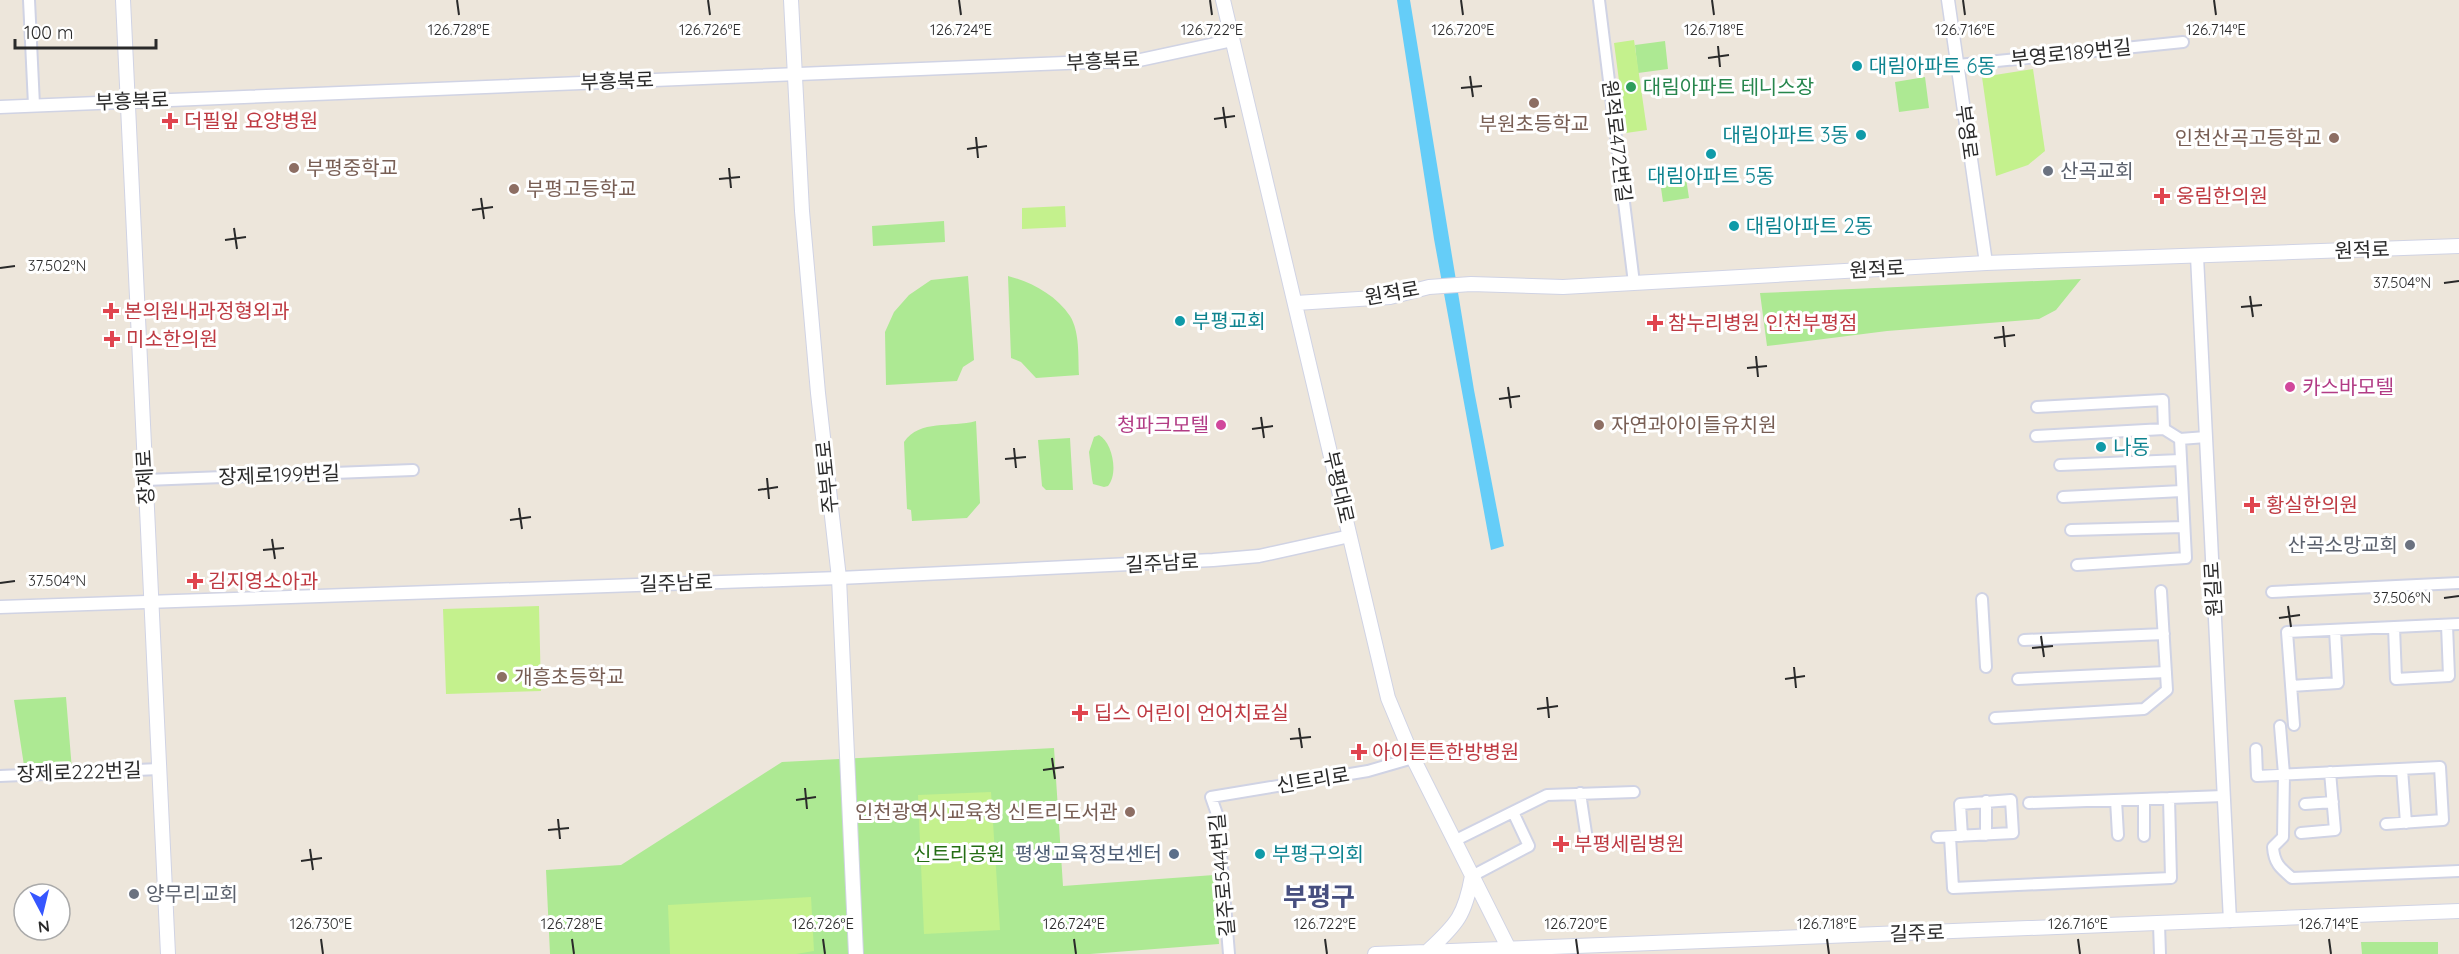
<svg xmlns="http://www.w3.org/2000/svg" width="2459" height="954" font-family="Quicksand,'Noto Sans KR',sans-serif">
  <rect width="100%" height="100%" fill="#ede6db"/>
  <!-- green -->
  <path fill="#ade993" d="M1665,41L1668,69L1638,73L1635,45Z
    M1925,77L1929,108L1899,112L1895,82Z
    M1686,178L1689,198L1663,202L1660,181Z
    M944,221L945,242L873,246L872,226Z
    M968,276L974,360L963,367L957,381L886,385L885,332L894,312L909,295L931,280Z
    M1008,276C1031,282 1056,295 1070,316C1080,332 1078,357 1079,375L1036,378L1021,362L1011,358Z
    M2081,279L2056,310L2039,319L1887,331L1767,346L1760,293Z
    M976,421L980,503L967,518L912,521L911,510L907,509L904,442C920,419 951,428 976,421Z
    M1099,435C1112,442 1119,473 1108,486L1104,487L1093,484L1092,479L1089,452L1094,437Z
    M1070,438L1073,490H1046L1042,486L1038,440Z
    M66,697L72,770L25,772L14,700Z
    M1054,748L1063,886L1214,875L1219,944L1090,954H550L546,870L621,865L782,762Z
    M2361,942H2438V954H2362Z"/>
  <!-- pitch -->
  <path fill="#c4f18d" d="M1634,40L1647,130L1626,133L1614,43Z
    M2033,69L2045,151L2028,165L1996,176L1982,77Z
    M1065,206L1066,227L1022,229V208Z
    M539,606L541,691L446,694L443,609Z
    M991,792L1000,930L924,934L918,795Z
    M811,897L814,951L796,954H670L668,905Z"/>
  <!-- water -->
  <path fill="#65cdf8" d="M1397,0H1410L1474,390L1504,546L1491,550L1434,239Z"/>
  <g fill="none" stroke-linecap="round" stroke-linejoin="round">
    <defs>
      <path id="minor" d="M29,0L34,105
        M1599,0L1634,283
        M1958,65L2183,42
        M2037,407L2163,400L2164,429L2180,439L2206,437
        M2036,436L2164,429
        M2060,465L2181,460
        M145,480L413,470
        M2063,497L2182,491
        M2071,530L2184,527
        M2077,565L2186,558L2180,439
        M2272,592L2459,583
        M1982,599L1986,667
        M2394,627L2396,679L2449,676L2447,625
        M2024,640L2164,634
        M2018,679L2166,672
        M2291,686L2338,683L2335,630
        M1995,718L2144,709L2167,690L2161,591
        M2294,725L2287,632L2459,624
        M2280,726L2284,774L2283,837L2273,847C2274,863 2280,868 2292,878L2459,871
        M2256,749L2257,776L2440,767L2443,820L2386,824
        M2402,769L2406,823
        M0,776L159,769
        M1580,793L1586,833
        M2144,799V836
        M2116,800L2118,835
        M2029,803L2224,796
        M2305,804L2333,802
        M2301,833L2335,830L2330,772
        M1986,835V801
        M1937,837L2013,833L2011,800L1960,804L1962,836
        M1950,837L1953,888L2171,878L2169,798
        M1454,841L1547,795L1634,792
        M1472,876L1529,846L1513,812
        M2159,924L2160,954
        M1229,954L1218,817L1211,797L1368,771L1413,758"/>
      <path id="tertiary" d="M1948,0L1986,263
        M0,107L1140,60L1233,40
        M2197,256L2230,921
        M0,607L839,578L1213,560L1259,556L1350,536"/>
      <path id="secondary" d="M123,0L168,954
        M791,0L802,211L818,393L839,578L856,954
        M1223,0L1388,698L1413,758L1509,949V954
        M1296,303L1390,297L1429,287L1471,284L1563,287L1986,263L2459,246
        M1429,950C1457,924 1465,915 1472,876
        M1375,954L2459,911"/>
    </defs>
    <!-- minor casing -->
    <use href="#minor" stroke="#d0d3e4" stroke-width="14"/>
    <!-- tertiary casing -->
    <use href="#tertiary" stroke="#d0d3e4" stroke-width="15"/>
    <!-- secondary casing -->
    <use href="#secondary" stroke="#d0d3e4" stroke-width="16"/>
    <!-- minor -->
    <use href="#minor" stroke="#fff" stroke-width="10"/>
    <!-- tertiary -->
    <use href="#tertiary" stroke="#fff" stroke-width="12"/>
    <!-- secondary -->
    <use href="#secondary" stroke="#fff" stroke-width="14"/>
  </g>
  <!-- ticks -->
  <path fill="none" stroke="#2a2a2a" stroke-width="2" d="M457,0L459,15M708,0L710,15M959,0L961,15M1210,0L1212,15M1461,0L1463,15M1712,0L1714,15M1963,0L1965,15M2214,0L2216,15M1718,46L1720,67M1708,58L1729,55M1470,76L1473,97M1461,88L1482,86M1223,107L1226,128M1214,119L1235,116M976,137L978,158M967,149L987,146M729,168L731,188M719,179L740,177M481,198L484,219M472,210L493,207M234,228L237,249M225,240L246,237M0,268L15,266M2444,283L2459,281M2250,296L2253,317M2241,307L2262,305M2003,326L2005,347M1994,338L2015,335M1756,356L1758,377M1747,368L1767,366M1508,387L1511,408M1499,399L1520,396M1261,417L1264,438M1252,429L1273,426M1014,448L1016,468M1005,459L1026,457M767,478L769,499M758,490L778,487M519,508L522,529M510,520L531,517M272,539L275,559M263,550L284,548M0,583L15,581M2444,598L2459,596M2288,606L2291,627M2279,618L2300,615M2041,636L2044,657M2032,648L2053,646M1794,667L1796,688M1785,679L1805,676M1547,697L1549,718M1537,709L1558,706M1299,728L1302,748M1290,739L1311,737M1052,758L1055,779M1043,770L1064,767M805,788L807,809M796,800L816,797M558,819L560,839M548,830L569,828M310,849L313,870M301,861L322,858M321,939L323,954M572,939L574,954M823,939L825,954M1074,939L1076,954M1325,939L1327,954M1576,939L1578,954M1827,939L1829,954M2078,939L2080,954M2329,939L2331,954"/>
  <!-- markers -->
  <g fill="#0f9aa8" stroke="#fff" stroke-width="2">
    <circle cx="1857" cy="66" r="6"/>
    <circle cx="1861" cy="135" r="6"/>
    <circle cx="1711" cy="154" r="6"/>
    <circle cx="1734" cy="226" r="6"/>
    <circle cx="1180" cy="321" r="6"/>
    <circle cx="2101" cy="447" r="6"/>
    <circle cx="1260" cy="854" r="6"/>
  </g>
  <circle fill="#2e9e5b" stroke="#fff" stroke-width="2" cx="1631" cy="87" r="6"/>
  <g fill="#8d6e63" stroke="#fff" stroke-width="2">
    <circle cx="1534" cy="103" r="6"/>
    <circle cx="2334" cy="138" r="6"/>
    <circle cx="294" cy="168" r="6"/>
    <circle cx="514" cy="189" r="6"/>
    <circle cx="1599" cy="425" r="6"/>
    <circle cx="502" cy="677" r="6"/>
    <circle cx="1130" cy="812" r="6"/>
  </g>
  <g fill="#e0444e" stroke="#fff" stroke-width="2">
    <path d="M167 112h6v6h6v6h-6v6h-6v-6h-6v-6h6z"/>
    <path d="M2159 187h6v6h6v6h-6v6h-6v-6h-6v-6h6z"/>
    <path d="M108 302h6v6h6v6h-6v6h-6v-6h-6v-6h6z"/>
    <path d="M1652 314h6v6h6v6h-6v6h-6v-6h-6v-6h6z"/>
    <path d="M109 330h6v6h6v6h-6v6h-6v-6h-6v-6h6z"/>
    <path d="M2249 496h6v6h6v6h-6v6h-6v-6h-6v-6h6z"/>
    <path d="M192 572h6v6h6v6h-6v6h-6v-6h-6v-6h6z"/>
    <path d="M1077 704h6v6h6v6h-6v6h-6v-6h-6v-6h6z"/>
    <path d="M1356 743h6v6h6v6h-6v6h-6v-6h-6v-6h6z"/>
    <path d="M1558 835h6v6h6v6h-6v6h-6v-6h-6v-6h6z"/>
  </g>
  <g fill="#6b7280" stroke="#fff" stroke-width="2">
    <circle cx="2048" cy="171" r="6"/>
    <circle cx="2410" cy="545" r="6"/>
    <circle cx="134" cy="894" r="6"/>
  </g>
  <g fill="#d1479c" stroke="#fff" stroke-width="2">
    <circle cx="2290" cy="387" r="6"/>
    <circle cx="1221" cy="425" r="6"/>
  </g>
  <circle fill="#5c6f8a" stroke="#fff" stroke-width="2" cx="1174" cy="854" r="6"/>
  <g text-anchor="middle" stroke-width="6" stroke-linejoin="round" paint-order="stroke">
    <!-- street labels -->
    <g font-size="20" fill="#2a2a2a" stroke="#fff">
      <text transform="translate(2071 53) rotate(-6)" y="7">부영로189번길</text>
      <text transform="translate(1103 61) rotate(-3)" y="7">부흥북로</text>
      <text transform="translate(617 81) rotate(-2)" y="7">부흥북로</text>
      <text transform="translate(132 101) rotate(-2)" y="7">부흥북로</text>
      <text transform="translate(1967 132) rotate(82)" y="7">부영로</text>
      <text transform="translate(1617 141) rotate(83)" y="7">원적로472번길</text>
      <text transform="translate(2362 250) rotate(-2)" y="7">원적로</text>
      <text transform="translate(1877 269) rotate(-3)" y="7">원적로</text>
      <text transform="translate(1392 293) rotate(-10)" y="7">원적로</text>
      <text transform="translate(279 475) rotate(-2)" y="7">장제로199번길</text>
      <text transform="translate(145 477) rotate(-93)" y="7">장제로</text>
      <text transform="translate(827 477) rotate(-96)" y="7">주부토로</text>
      <text transform="translate(1339 487) rotate(77)" y="7">부평대로</text>
      <text transform="translate(1162 563) rotate(-3)" y="7">길주남로</text>
      <text transform="translate(676 583) rotate(-2)" y="7">길주남로</text>
      <text transform="translate(2213 589) rotate(-93)" y="7">원길로</text>
      <text transform="translate(79 772) rotate(-2)" y="7">장제로222번길</text>
      <text transform="translate(1313 780) rotate(-9)" y="7">신트리로</text>
      <text transform="translate(1222 875) rotate(-95)" y="7">길주로544번길</text>
      <text transform="translate(1917 933) rotate(-2)" y="7">길주로</text>
    </g>
    <!-- culture labels -->
    <g font-size="20" fill="#0d838f" stroke="#fff" text-anchor="start">
      <text x="1869" y="73">대림아파트 6동</text>
      <text x="1849" y="142" text-anchor="end">대림아파트 3동</text>
      <text x="1711" y="183" text-anchor="middle">대림아파트 5동</text>
      <text x="1746" y="233">대림아파트 2동</text>
      <text x="1192" y="328">부평교회</text>
      <text x="2113" y="454">나동</text>
      <text x="1272" y="861">부평구의회</text>
    </g>
    <!-- leisure labels -->
    <g font-size="20" fill="#27864d" stroke="#fff" text-anchor="start">
      <text x="1643" y="94">대림아파트 테니스장</text>
    </g>
    <!-- health labels -->
    <g font-size="20" fill="#be3a42" stroke="#fff" text-anchor="start">
      <text x="184" y="128">더필잎 요양병원</text>
      <text x="2176" y="203">웅림한의원</text>
      <text x="124" y="318">본의원내과정형외과</text>
      <text x="1668" y="330">참누리병원 인천부평점</text>
      <text x="126" y="346">미소한의원</text>
      <text x="2266" y="512">황실한의원</text>
      <text x="208" y="588">김지영소아과</text>
      <text x="1094" y="720">딥스 어린이 언어치료실</text>
      <text x="1372" y="759">아이튼튼한방병원</text>
      <text x="1574" y="851">부평세림병원</text>
    </g>
    <!-- education labels -->
    <g font-size="20" fill="#785e54" stroke="#fff" text-anchor="start">
      <text x="1534" y="131" text-anchor="middle">부원초등학교</text>
      <text x="2322" y="145" text-anchor="end">인천산곡고등학교</text>
      <text x="306" y="175">부평중학교</text>
      <text x="526" y="196">부평고등학교</text>
      <text x="1611" y="432">자연과아이들유치원</text>
      <text x="514" y="684">개흥초등학교</text>
      <text x="1118" y="819" text-anchor="end">인천광역시교육청 신트리도서관</text>
    </g>
    <!-- worship labels -->
    <g font-size="20" fill="#5b616d" stroke="#fff" text-anchor="start">
      <text x="2060" y="178">산곡교회</text>
      <text x="2398" y="552" text-anchor="end">산곡소망교회</text>
      <text x="146" y="901">양무리교회</text>
    </g>
    <!-- hotel labels -->
    <g font-size="20" fill="#b23c85" stroke="#fff" text-anchor="start">
      <text x="2302" y="394">카스바모텔</text>
      <text x="1209" y="432" text-anchor="end">청파크모텔</text>
    </g>
    <!-- park labels -->
    <g font-size="20" fill="#246d14" stroke="#fff">
      <text x="959" y="861">신트리공원</text>
    </g>
    <!-- service labels -->
    <g font-size="20" fill="#4e5e75" stroke="#fff" text-anchor="end">
      <text x="1162" y="861">평생교육정보센터</text>
    </g>
    <!-- district labels -->
    <g font-size="26" font-weight="bold" fill="#474f7f" stroke="#fff">
      <text x="1319" y="906">부평구</text>
    </g>
  </g>
  <g font-size="15" text-anchor="middle" fill="#2a2a2a" stroke="#fff" stroke-width="6" stroke-linejoin="round" paint-order="stroke">
    <text x="459" y="35">126.728°E</text>
    <text x="710" y="35">126.726°E</text>
    <text x="961" y="35">126.724°E</text>
    <text x="1212" y="35">126.722°E</text>
    <text x="1463" y="35">126.720°E</text>
    <text x="1714" y="35">126.718°E</text>
    <text x="1965" y="35">126.716°E</text>
    <text x="2216" y="35">126.714°E</text>
    <text x="57" y="271">37.502°N</text>
    <text x="2402" y="288">37.504°N</text>
    <text x="57" y="586">37.504°N</text>
    <text x="2402" y="603">37.506°N</text>
    <text x="321" y="929">126.730°E</text>
    <text x="572" y="929">126.728°E</text>
    <text x="823" y="929">126.726°E</text>
    <text x="1074" y="929">126.724°E</text>
    <text x="1325" y="929">126.722°E</text>
    <text x="1576" y="929">126.720°E</text>
    <text x="1827" y="929">126.718°E</text>
    <text x="2078" y="929">126.716°E</text>
    <text x="2329" y="929">126.714°E</text>
  </g>
  <!-- north arrow -->
  <g transform="translate(42 912) rotate(173)"><circle r="28" fill="#ffffff" stroke="#aaaaaa" stroke-width="1.5"/>
  <path d="M0-4.5L10 22L0 15L-10 22Z" fill="#3656ff"/>
  <text y="-9" font-size="16" font-weight="bold" text-anchor="middle" fill="#2a2a2a">N</text>
  </g>
  <!-- scale -->
  <path d="M15 39v9h141v-9" fill="none" stroke="#2a2a2a" stroke-width="3"/>
  <text x="24" y="39" font-size="18" fill="#2a2a2a" stroke="#ffffff" stroke-width="4.5" paint-order="stroke">100 m</text>
</svg>
